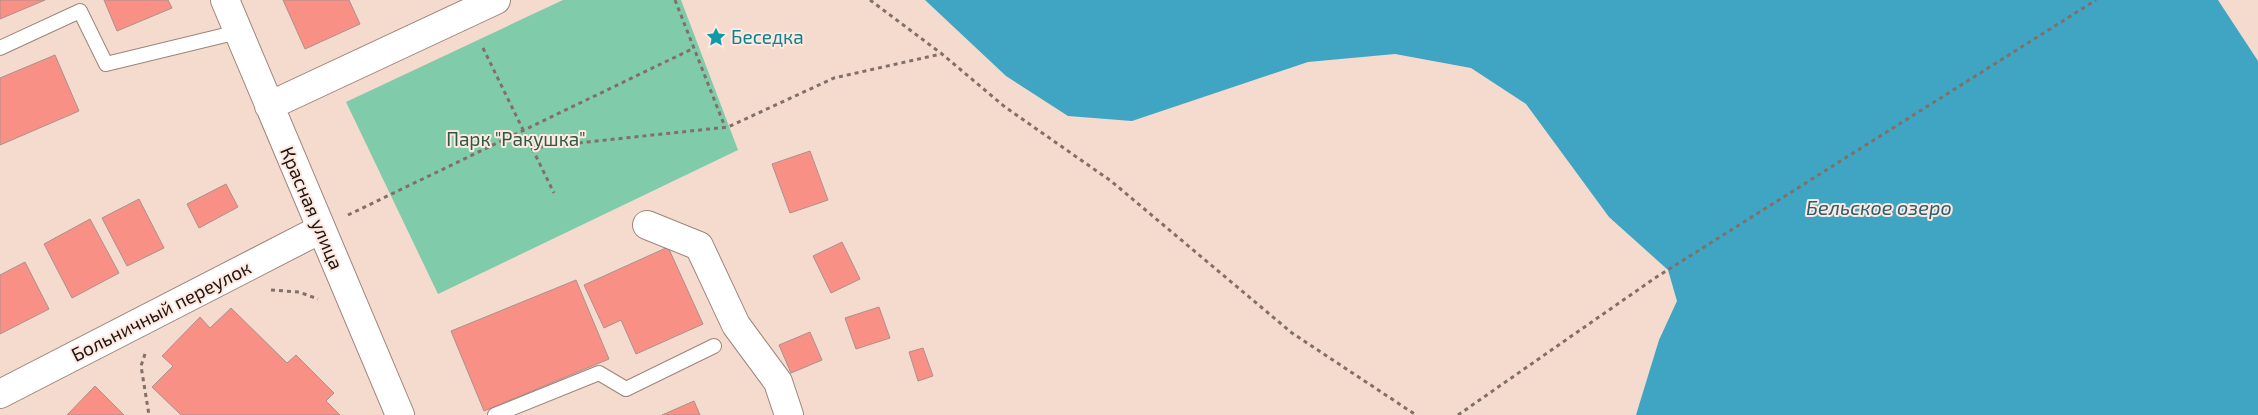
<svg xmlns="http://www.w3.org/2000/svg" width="2258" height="415" font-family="'Exo 2',sans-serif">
  <rect width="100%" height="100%" fill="#f5dace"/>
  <!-- green -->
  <path fill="#80cba9" d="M563,0H681L738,150L438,294L346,102Z"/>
  <!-- water -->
  <path fill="#3fa5c3" d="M925,0H2218L2258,61V415H1636L1659,340L1677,301L1668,270L1609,217L1526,104L1471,68L1395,54L1308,62L1132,121L1068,116L1006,76Z"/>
  <!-- building -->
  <path fill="#f89085" stroke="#ad908d" d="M0,0H45L0,19Z
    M104,0H168L172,8L117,31Z
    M283,0H349L360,24L305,49Z
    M55,55L79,111L0,145V78Z
    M810,151L828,200L790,213L772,164Z
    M226,184L238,207L199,228L187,204Z
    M139,199L164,248L127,266L102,218Z
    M90,219L119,273L72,298L44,244Z
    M842,242L860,279L831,293L813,256Z
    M668,247L703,324L636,354L621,320L604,328L584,285Z
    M25,262L49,309L0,334V275Z
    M576,280L609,359L484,411L451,331Z
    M879,307L890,338L856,349L845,318Z
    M231,308L287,363L296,355L334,393L326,401L340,415H181L152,387L173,366L162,356L200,317L210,328Z
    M810,332L822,360L791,373L779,345Z
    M923,348L933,376L918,381L909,352Z
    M95,386L124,415H67Z
    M694,401L700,415H662Z"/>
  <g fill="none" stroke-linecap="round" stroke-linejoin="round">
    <defs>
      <path id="service" d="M0,48L80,11L106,64L238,32
        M495,415L599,373L626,389L714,346"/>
      <path id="minor" d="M225,0L400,415
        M269,106L496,0
        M647,225L699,246L736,325L778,382L789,415
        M0,394L321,229"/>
    </defs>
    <!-- service casing -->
    <use href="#service" stroke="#9e847a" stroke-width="16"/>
    <!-- minor casing -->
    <use href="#minor" stroke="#9e847a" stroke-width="30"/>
    <!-- path -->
    <path stroke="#817068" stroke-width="3" stroke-dasharray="4 4" stroke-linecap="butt" d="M675,0L725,127
      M870,0L942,54L1005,107L1111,181L1292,333L1416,415
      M483,48L554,193
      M531,148L728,127L834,78L941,54
      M348,215L694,48
      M271,290L299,292L318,299
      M145,354L141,366L149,415
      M1458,415L1655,278L2096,0"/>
    <!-- service -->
    <use href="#service" stroke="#fff" stroke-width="14"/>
    <!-- minor -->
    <use href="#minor" stroke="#fff" stroke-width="28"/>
  </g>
  <!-- icons -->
  <defs>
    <symbol id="sight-bare" viewBox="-9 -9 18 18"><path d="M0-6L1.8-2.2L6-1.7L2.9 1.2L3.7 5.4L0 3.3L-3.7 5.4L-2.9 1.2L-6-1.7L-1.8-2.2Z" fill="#0f9aa8" stroke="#ffe8df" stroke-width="2.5" paint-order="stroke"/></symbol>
  </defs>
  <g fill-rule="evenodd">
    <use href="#sight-bare" x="702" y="23" width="28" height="28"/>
  </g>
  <g text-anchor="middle" stroke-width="4" stroke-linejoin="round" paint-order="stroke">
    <!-- culture labels -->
    <g font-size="19" fill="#0d838f" stroke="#ffe8df" text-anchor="start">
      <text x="731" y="44">Беседка</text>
    </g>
    <!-- park labels -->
    <g font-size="19" fill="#2b5b47" stroke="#ffe8df">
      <text x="516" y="146">Парк "Ракушка"</text>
    </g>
    <!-- street labels -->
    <g font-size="19" fill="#1e1511" stroke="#ffe8df">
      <text transform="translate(312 208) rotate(67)" y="7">Красная улица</text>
      <text transform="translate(161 311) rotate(-27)" y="7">Больничный переулок</text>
    </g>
    <!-- water labels -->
    <g font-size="20" font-style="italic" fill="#296070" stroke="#ffe8df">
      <text x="1879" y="215">Бельское озеро</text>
    </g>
  </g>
</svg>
